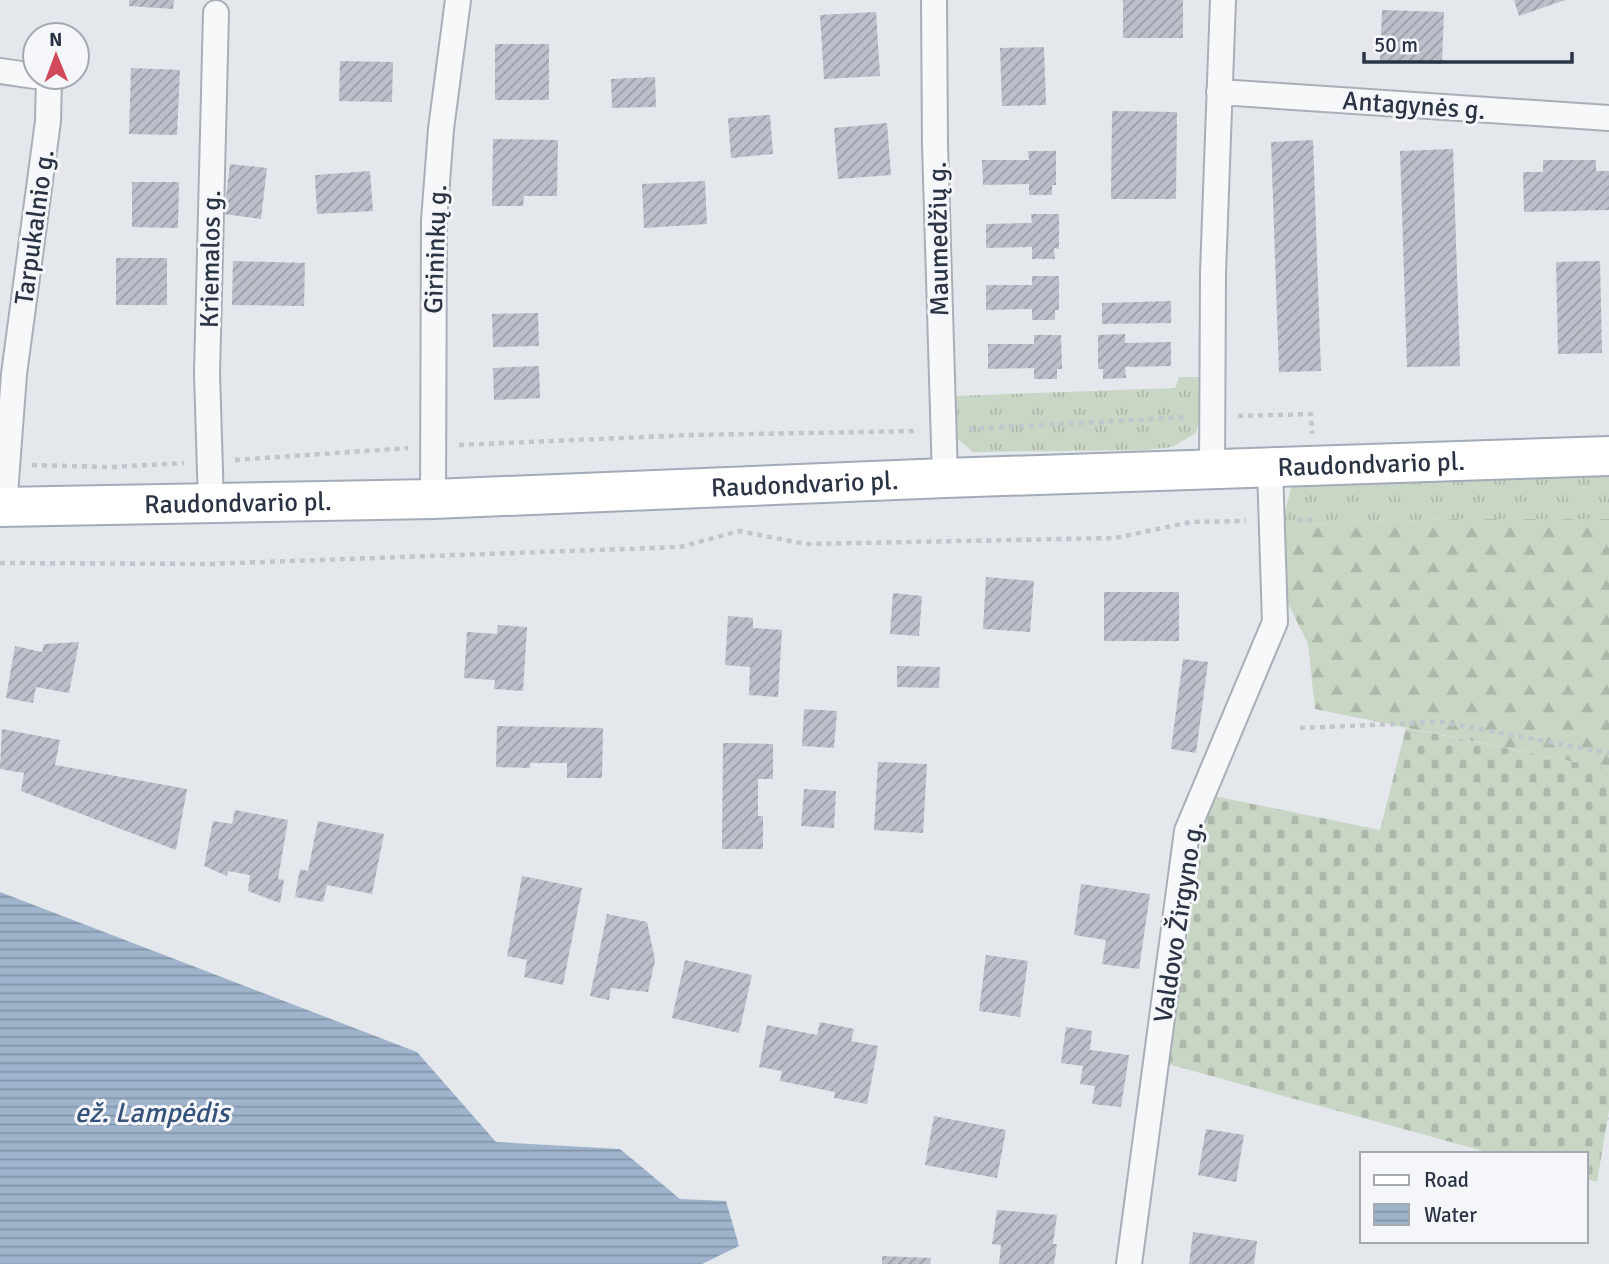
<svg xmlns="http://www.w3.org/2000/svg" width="1609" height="1264" font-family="Signika,sans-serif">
  <defs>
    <pattern id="grass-tufts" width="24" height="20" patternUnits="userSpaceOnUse" patternTransform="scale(1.75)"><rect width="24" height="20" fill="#c9d6c5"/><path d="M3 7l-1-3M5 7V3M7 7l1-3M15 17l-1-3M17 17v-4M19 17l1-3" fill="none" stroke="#adb8ab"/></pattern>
    <pattern id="forest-firs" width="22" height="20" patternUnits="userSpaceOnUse" patternTransform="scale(1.75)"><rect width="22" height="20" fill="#c9d6c5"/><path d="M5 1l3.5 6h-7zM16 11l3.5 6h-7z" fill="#adb8ab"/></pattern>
    <pattern id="cemetery-stones" width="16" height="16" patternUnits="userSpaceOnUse" patternTransform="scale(1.75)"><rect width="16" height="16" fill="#c9d6c5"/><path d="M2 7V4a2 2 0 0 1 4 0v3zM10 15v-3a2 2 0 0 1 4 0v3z" fill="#adb8ab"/></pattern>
    <pattern id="water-rules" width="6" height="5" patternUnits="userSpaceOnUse" patternTransform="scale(1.75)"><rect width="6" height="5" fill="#9fb4cc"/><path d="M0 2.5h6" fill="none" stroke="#8293a7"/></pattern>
    <pattern id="building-hatch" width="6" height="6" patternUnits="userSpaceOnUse" patternTransform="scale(1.75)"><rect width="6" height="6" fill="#bbc0ca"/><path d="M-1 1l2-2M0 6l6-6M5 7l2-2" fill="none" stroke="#989da6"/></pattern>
  </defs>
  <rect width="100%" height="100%" fill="#e4e7ec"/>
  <!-- grass -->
  <path fill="url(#grass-tufts)" d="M1179,377H1202V407L1196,433L1172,447L1147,450L973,452L958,439L955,396L1175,388Z
    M1609,475V519H1455L1282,525L1291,488L1303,483Z"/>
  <!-- forest -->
  <path fill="url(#forest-firs)" d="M1455,519H1609V769L1315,709L1308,644L1286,599L1282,525Z"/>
  <!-- cemetery -->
  <path fill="url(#cemetery-stones)" d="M1406,728L1609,769V1110L1597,1182L1586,1179V1154H1494L1168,1064L1209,795L1380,830Z"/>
  <!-- water -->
  <path fill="url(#water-rules)" d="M0,892L417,1052L496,1142L620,1149L680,1199L726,1201L739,1246L702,1264H0Z"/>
  <!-- building -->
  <path fill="url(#building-hatch)" d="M129,0H174L173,9L129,6Z
    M1123,0H1183V38H1123Z
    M1514,0H1565L1519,16Z
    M1382,10L1444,12L1442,64L1380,61Z
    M876,12L880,76L824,79L820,15Z
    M495,44H549V100H495Z
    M1044,47L1046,105L1002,106L1000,48Z
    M340,61L393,62L392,102L339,101Z
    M131,68L180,70L177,135L129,134Z
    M655,77L656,107L612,108L611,79Z
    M1112,111L1177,112L1176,199H1111Z
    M770,115L773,154L731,158L728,118Z
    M887,123L891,175L838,179L834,128Z
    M493,139L558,140L557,196H524L523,206H492Z
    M1313,140L1321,371L1279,372L1271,142Z
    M1453,149L1460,366L1407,367L1400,151Z
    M1028,151H1056V185H1052V195H1029V184L983,185L982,160H1029Z
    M1543,160H1596V171H1609V210L1524,212L1523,172H1543Z
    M230,164L267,168L261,219L224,214Z
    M370,171L373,211L317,214L315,175Z
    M705,181L707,224L644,228L642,184Z
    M132,182H179L178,228L132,227Z
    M1031,214H1059V249L1054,248L1055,259H1032V247L986,248V224L1032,223Z
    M116,258H167V305H116Z
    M233,261L305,263L304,306L232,305Z
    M1600,261L1602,353L1558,354L1556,262Z
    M1032,276H1059V310H1055V320H1032V309L986,310V285H1032Z
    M1171,301V323L1102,324V303Z
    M538,313L539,346L493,347L492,314Z
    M1125,334V343L1171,342V366L1125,367L1126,378L1103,379V369H1098V335Z
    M1034,335H1061L1062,369H1057V379H1034V368L988,369V344H1034Z
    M539,366L540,398L494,400L493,368Z
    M986,577L1034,581L1030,632L983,629Z
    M1104,592H1179V641H1104Z
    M893,593L922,596L919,636L890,634Z
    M728,616L753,618V628L782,630L778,697L749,695L750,667L725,665Z
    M498,625L527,627L523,691L494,689L495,680L464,678L467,632L497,634Z
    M79,642L69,693L36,687L33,703L6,698L15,646L42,652L44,644Z
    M1183,659L1208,662L1196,753L1171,749Z
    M897,666L940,667L939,688L897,687Z
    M804,709L837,711L834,748L802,746Z
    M497,726L603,728L602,778H567V763H530V768L496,767Z
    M2,729L60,740L55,765L187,789L176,850L21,791L24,773L0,769Z
    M723,743L773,744V779H758V816H763V849H722Z
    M878,762L927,764L923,833L874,830Z
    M804,789L836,791L834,828L801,826Z
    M235,810L288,820L278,879L284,880L280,903L248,891L250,875L228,871L227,876L204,866L213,821L232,824Z
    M318,821L384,834L372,894L327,885L323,902L295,897L300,869L308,871Z
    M522,876L582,888L563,985L524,977L527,960L507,956Z
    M1081,884L1150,894L1139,969L1102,964L1106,940L1074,935Z
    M607,914L647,922L655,960L648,992L611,988L609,1000L590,996Z
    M986,955L1028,961L1020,1017L979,1011Z
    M685,960L752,975L739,1033L672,1018Z
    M820,1022L854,1029L851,1041L878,1046L867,1104L834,1098L835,1092L780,1081L782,1071L759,1067L767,1025L817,1035Z
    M1066,1027L1092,1031L1090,1050L1129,1055L1121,1107L1092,1104L1095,1086L1080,1084L1083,1066L1061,1063Z
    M934,1116L1006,1130L997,1178L925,1165Z
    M1206,1129L1244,1135L1236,1182L1198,1175Z
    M997,1210L1057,1215L1053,1244H1057L1054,1264H999L1001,1245L992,1244Z
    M1193,1232L1257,1241L1254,1264H1189Z
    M882,1256L931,1258L930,1264H882Z"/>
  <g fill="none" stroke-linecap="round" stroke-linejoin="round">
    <defs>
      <path id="street" d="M934,0L935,145L945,478
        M0,71L35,76
        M1219,92L1609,118
        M1212,471L1213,273L1223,0
        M433,499L434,221L441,129L458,0
        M211,504L207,373L216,13
        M4,507L14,374L48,121L49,78L43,77
        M1129,1264L1187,831L1275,622L1270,468"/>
      <g id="primary">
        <path id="s1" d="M0,507L433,499L945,478L1609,456"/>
      </g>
    </defs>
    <!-- street casing -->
    <use href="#street" stroke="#a9aeb7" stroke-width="28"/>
    <!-- primary casing -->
    <use href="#primary" stroke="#a3abb8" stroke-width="42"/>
    <!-- path -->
    <path stroke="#c2c5cb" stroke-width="4.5" stroke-dasharray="5 5" stroke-linecap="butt" d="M1238,416L1311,414L1312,434
      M969,429L1188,417
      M459,445L691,435L919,431
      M235,460L408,448
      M32,465L111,467L184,463
      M1297,520H1317
      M0,563L208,564L680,547L739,531L806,544L1115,538L1191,522L1246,521
      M1300,728L1441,722L1609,753
      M1608,1118L1609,1119"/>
    <!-- street -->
    <use href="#street" stroke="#f7f8fa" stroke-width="24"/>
    <!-- primary -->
    <use href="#primary" stroke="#fff" stroke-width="38"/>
  </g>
  <g text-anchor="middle" stroke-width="6" stroke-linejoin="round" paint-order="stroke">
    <!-- street labels -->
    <g font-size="26" fill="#2b3445" stroke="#f4f6f9">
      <text transform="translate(1414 105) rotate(4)" y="9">Antagynės g.</text>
      <text transform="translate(34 227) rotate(-82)" y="9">Tarpukalnio g.</text>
      <text transform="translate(938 239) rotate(-91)" y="9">Maumedžių g.</text>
      <text transform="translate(435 249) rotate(-88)" y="9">Girininkų g.</text>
      <text transform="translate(210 259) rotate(-89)" y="9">Kriemalos g.</text>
      <text dy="9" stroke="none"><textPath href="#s1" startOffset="1372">Raudondvario pl.</textPath></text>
      <text dy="9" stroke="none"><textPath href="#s1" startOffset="805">Raudondvario pl.</textPath></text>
      <text dy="9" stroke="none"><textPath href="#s1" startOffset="238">Raudondvario pl.</textPath></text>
      <text transform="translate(1178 922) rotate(-81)" y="9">Valdovo Žirgyno g.</text>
    </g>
    <!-- water labels -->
    <g font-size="28" font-style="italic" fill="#34527a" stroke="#f4f6f9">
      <text x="152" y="1122">ež. Lampėdis</text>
    </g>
  </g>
  <!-- legend -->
  <rect x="1360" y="1152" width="228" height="91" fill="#f4f6f9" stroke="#a4a8b1" stroke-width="2"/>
  <rect x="1374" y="1175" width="35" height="10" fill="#ffffff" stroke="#a4a8b1" stroke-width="2"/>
  <text x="1424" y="1187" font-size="21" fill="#2b3445">Road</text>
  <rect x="1374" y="1204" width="35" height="21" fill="url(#water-rules)" stroke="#a4a8b1" stroke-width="2"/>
  <text x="1424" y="1222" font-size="21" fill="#2b3445">Water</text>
  <!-- north arrow -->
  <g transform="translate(56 56) rotate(359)"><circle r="33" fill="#f4f6f9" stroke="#a4a8b1" stroke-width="2"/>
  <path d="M0-5L12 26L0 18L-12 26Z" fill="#d1495b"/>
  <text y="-10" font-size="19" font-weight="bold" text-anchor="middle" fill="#2b3445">N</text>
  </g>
  <!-- scale -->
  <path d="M1364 52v10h208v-10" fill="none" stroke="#2b3445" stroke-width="3.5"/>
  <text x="1374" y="52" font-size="21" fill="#2b3445" stroke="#f4f6f9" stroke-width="5" paint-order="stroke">50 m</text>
</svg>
